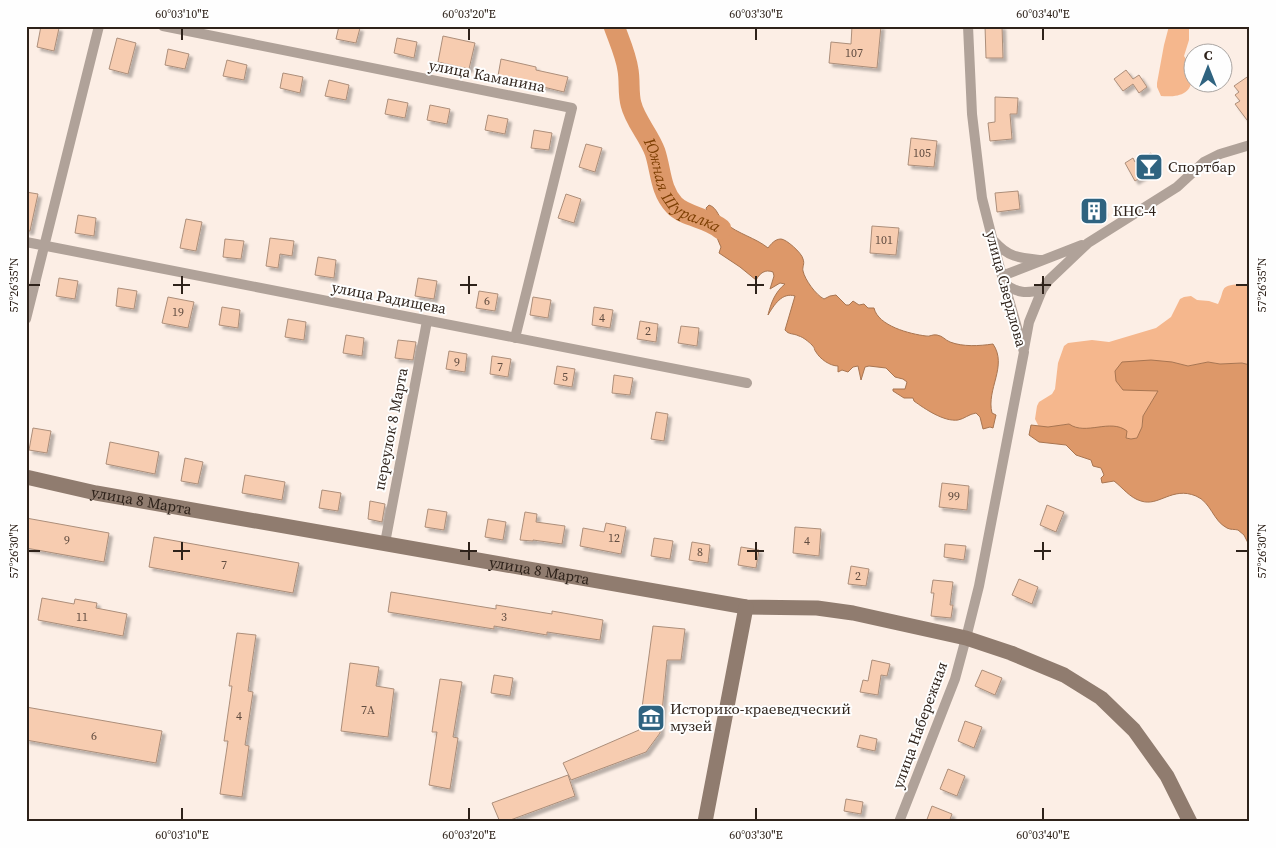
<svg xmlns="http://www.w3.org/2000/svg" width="1276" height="848" font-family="'Source Serif 4',serif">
  <defs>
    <filter id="shadow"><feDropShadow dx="3.5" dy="3.5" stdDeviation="1" flood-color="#0004"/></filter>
  </defs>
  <rect width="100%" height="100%" fill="#fceee5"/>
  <!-- green -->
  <path fill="#f5b78d" d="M1169,26H1189V40L1184,56C1186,59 1189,63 1190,67C1197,91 1183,98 1161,96L1157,87V83L1164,45Z
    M1240,284L1250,285V365L1242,363L1220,364L1208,362L1188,366L1172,362L1151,390H1159L1143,416L1142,427L1138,438L1131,439L1074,427C1067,422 1064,424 1057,427C1052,428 1044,427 1039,427L1035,419L1037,406L1039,402L1052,394L1055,389L1058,363L1064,346L1068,343L1092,340L1109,342L1156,328L1171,317L1180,299L1184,297L1191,296L1197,300L1209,301L1218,304C1226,289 1218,286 1240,284Z"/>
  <!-- water -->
  <path fill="#dd9869" stroke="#a87551" d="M709,205C718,208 718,218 725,223C738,234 756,238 768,248C771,244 775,239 781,239C786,239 802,253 803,259C805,264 802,267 803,271C805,280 816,295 824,299L830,296L836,295L846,305H849L853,301L859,305L864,304L868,308H874C878,326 910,334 926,336C930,337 932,334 937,335C943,336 945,340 950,342C963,347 979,346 993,344C1008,366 986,389 992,413L996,415L993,428L990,427L983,429L980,417L976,413C969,414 964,419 958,420C944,422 925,409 914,401L913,398H904L893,391V389H905L907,382L903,379L895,377L886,368L869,366L865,367L861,380L858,366L853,367L848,372L842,370L838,372V366C830,366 820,359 816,352C812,346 817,351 812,345C809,342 803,337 799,336C793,333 789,335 785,330L795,296C782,292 774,305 768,315C771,303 775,292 785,284L780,283L770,289L774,276L773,272C765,269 760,273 756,280L740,267L719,253L721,247C718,241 716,233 712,228C707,222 699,222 695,216L708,213L706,208Z
    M1151,360L1172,362L1188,366L1208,362L1220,364L1242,363L1250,365V547L1244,535L1238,530C1234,529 1231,530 1227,528C1213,521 1211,502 1196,496C1172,486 1159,507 1141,501C1130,498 1122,487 1114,481L1102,483L1101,478L1104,475L1101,468L1093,466L1091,460L1076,455L1066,445L1039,442L1029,435L1031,425L1048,427L1069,424C1086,436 1110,418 1127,431L1126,438L1131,439L1137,438L1142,427L1143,416L1158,391L1123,390L1116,381L1115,371L1122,362Z"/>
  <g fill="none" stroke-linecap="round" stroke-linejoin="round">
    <!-- river -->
    <path stroke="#dd9869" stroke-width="21" id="s1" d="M614,26C619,40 626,55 628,70C630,81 628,93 631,104C635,121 649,135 655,152C661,170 660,190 674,205C685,217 707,217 721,229"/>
  </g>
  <!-- building -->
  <path fill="#f7ccb0" stroke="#ac8e7a" filter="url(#shadow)" d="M41,26L59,28L54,51L37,47Z
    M339,26L360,28L356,43L336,39Z
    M852,26H881L877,68L829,63L831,42L851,44Z
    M985,26H1002L1003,58H986Z
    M443,36L475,43L469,69L438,62Z
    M117,38L136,43L128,74L109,69Z
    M397,38L417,42L414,58L394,53Z
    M168,49L189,54L185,69L165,65Z
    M501,59L536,67V70L568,77L564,92L498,76Z
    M227,60L247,65L244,80L223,76Z
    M1126,70L1133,79L1139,75L1147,87L1139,93L1133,84L1123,91L1114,79Z
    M283,73L303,77L300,93L280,88Z
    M1250,75V124L1235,104L1240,101L1235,95L1239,92L1234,86Z
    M329,80L349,85L346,100L325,96Z
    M995,97L1018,98L1017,114H1010L1012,139L990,141L988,123L995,122Z
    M388,99L408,103L405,118L385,114Z
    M430,105L450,109L447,124L427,120Z
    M488,115L508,119L505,134L485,130Z
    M534,130L552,133L549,150L531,148Z
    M911,138L937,141L934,167L908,165Z
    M586,144L602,148L595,172L579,167Z
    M1151,153L1158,167L1135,181L1125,163L1133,158L1135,162Z
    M1018,191L1020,209L997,212L995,193Z
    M26,192L38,194L30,231H26Z
    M566,194L581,199L574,223L558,218Z
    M1099,203L1104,212L1089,220L1084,211Z
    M78,215L96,218L94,236L75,233Z
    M186,219L202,222L196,251L180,248Z
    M872,226L899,228L896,255L870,253Z
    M270,238L294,241L292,256L280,254L278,268L266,266Z
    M225,239L244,241L241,259L223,257Z
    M318,257L336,260L334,278L315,275Z
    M59,278L78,281L75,299L56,296Z
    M418,278L437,281L434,299L415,296Z
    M118,288L137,291L134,309L116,306Z
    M479,291L498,294L495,311L476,308Z
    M168,297L194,302L188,328L162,323Z
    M533,297L551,300L548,318L530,315Z
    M222,307L240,310L238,328L219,325Z
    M594,307L613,310L610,328L592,325Z
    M288,319L306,322L304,340L285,337Z
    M640,321L658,324L656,342L637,339Z
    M681,326L699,328L697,346L678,343Z
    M346,335L364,338L362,356L343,353Z
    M398,340L416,342L413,360L395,358Z
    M449,351L467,354L465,372L446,369Z
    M492,356L511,359L508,377L490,374Z
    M557,366L575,369L572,387L554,384Z
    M614,375L633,378L630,395L612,393Z
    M656,412L668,414L664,441L651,439Z
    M33,428L51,431L47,453L29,450Z
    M110,442L159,452L155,474L106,464Z
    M185,458L203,462L198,484L181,481Z
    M245,475L285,482L282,500L242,493Z
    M942,483L969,486L967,510L939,507Z
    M322,490L341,493L338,511L319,508Z
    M370,501L385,504L382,522L368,519Z
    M1047,505L1064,512L1056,532L1040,525Z
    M428,509L447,512L444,530L425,527Z
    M525,512L537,514L536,522L565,526L562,544L533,540V541L520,540Z
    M26,518L109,533L104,562L26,548Z
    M488,519L506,522L503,540L485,537Z
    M606,523L626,527L621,554L580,546L583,528L604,532Z
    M795,527L821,529L819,556L793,553Z
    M154,537L299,563L293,593L149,567Z
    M654,538L673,541L670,559L651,556Z
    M692,542L710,545L708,563L689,560Z
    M945,544L966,546L964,560L944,557Z
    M741,547L759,550L756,568L738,565Z
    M851,566L869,569L866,586L848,584Z
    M1019,579L1038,587L1032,604L1012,595Z
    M933,580L953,582L950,605H953L951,618L931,616L934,593H931Z
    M391,592L496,609V605L552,614V611L603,620L600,640L547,632V635L494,626V629L388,612Z
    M42,598L74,604L75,599L97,603L96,608L127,614L123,636L38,620Z
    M653,626L685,629L681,660H667L660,733L646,752L571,780L563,763L639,730Z
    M237,633L256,635L248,691L253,692L245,745L249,746L242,797L220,794L228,741H224L232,686H229Z
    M872,660L890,664L887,676L881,675L878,695L860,692L863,680L868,681Z
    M350,663L379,667L376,686L394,689L388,737L341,731Z
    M982,670L1002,678L995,695L975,686Z
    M494,675L513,678L510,696L491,693Z
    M440,679L462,682L453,737L458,738L450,789L429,785L437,732H432Z
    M26,707L162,731L156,763L26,740Z
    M965,721L982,727L974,748L958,741Z
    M860,735L877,739L875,751L857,747Z
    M948,769L965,776L957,796L940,789Z
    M568,775L575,796L505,822H500L492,803Z
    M846,799L863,802L861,814L844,811Z
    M932,806L952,814L949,822H926Z"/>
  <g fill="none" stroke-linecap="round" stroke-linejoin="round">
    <!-- street -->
    <path stroke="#b0a299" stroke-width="10" d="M163,26L572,108L515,338
      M994,241C1009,258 1020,258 1041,260
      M26,242L747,383
      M1002,276L1082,245
      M1004,283C1017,294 1027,293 1042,290
      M26,319L99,26
      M1024,349L1029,322L1042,290L1049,280L1088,243L1177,187L1204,162L1220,154L1250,145
      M385,543L427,321
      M899,822L955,679L966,638L979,586L1024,352L999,265L982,198L972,114L968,26"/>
    <!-- secondary -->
    <g stroke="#907c6f" stroke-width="15">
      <path id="s2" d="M26,477L96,493L746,607L817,608L853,613L966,638L1011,653L1064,675L1101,698L1134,730L1167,776L1190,822"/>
      <path d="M705,822L746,607"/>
    </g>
  </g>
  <!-- ticks -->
  <path fill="none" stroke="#2e221a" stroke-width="2" d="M182,28V40M469,28V40M756,28V40M1043,28V40M182,276V294M469,276V294M756,276V294M1043,276V294M28,285H40M173,285H190M460,285H477M747,285H764M1034,285H1051M1236,285H1248M182,542V560M469,542V560M756,542V560M1043,542V560M28,551H40M173,551H190M460,551H477M747,551H764M1034,551H1051M1236,551H1248M182,808V820M469,808V820M756,808V820M1043,808V820"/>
  <!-- icons -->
  <defs>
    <symbol id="bar-square" viewBox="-11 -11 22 22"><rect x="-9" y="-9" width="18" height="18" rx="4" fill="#2f6380" stroke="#fefefe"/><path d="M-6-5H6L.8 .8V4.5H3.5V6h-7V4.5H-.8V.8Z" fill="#fff"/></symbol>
    <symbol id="building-square" viewBox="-11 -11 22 22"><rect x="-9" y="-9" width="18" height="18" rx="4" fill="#2f6380" stroke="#fefefe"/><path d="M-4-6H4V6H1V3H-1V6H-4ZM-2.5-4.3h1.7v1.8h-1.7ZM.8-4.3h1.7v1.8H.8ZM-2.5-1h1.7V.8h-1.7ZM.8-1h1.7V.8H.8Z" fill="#fff"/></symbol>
    <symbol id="museum-square" viewBox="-11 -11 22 22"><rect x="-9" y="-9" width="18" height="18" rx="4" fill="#2f6380" stroke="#fefefe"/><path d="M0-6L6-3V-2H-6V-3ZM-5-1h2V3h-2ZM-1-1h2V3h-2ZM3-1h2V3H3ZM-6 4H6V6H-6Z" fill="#fff"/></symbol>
  </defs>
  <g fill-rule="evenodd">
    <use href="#bar-square" x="1133" y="151" width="32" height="32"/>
    <use href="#building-square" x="1078" y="195" width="32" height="32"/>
    <use href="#museum-square" x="635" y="702" width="32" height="32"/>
  </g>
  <g text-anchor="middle" stroke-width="4" stroke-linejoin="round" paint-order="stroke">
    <!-- number labels -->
    <g font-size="12" fill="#604c40">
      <text x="854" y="57">107</text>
      <text x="922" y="157">105</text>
      <text x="884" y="244">101</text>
      <text x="487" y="305">6</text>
      <text x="178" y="316">19</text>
      <text x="602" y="322">4</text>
      <text x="648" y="335">2</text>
      <text x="457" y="366">9</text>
      <text x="500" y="371">7</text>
      <text x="565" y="381">5</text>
      <text x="954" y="500">99</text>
      <text x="614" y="542">12</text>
      <text x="67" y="544">9</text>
      <text x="807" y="545">4</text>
      <text x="700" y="556">8</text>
      <text x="224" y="569">7</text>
      <text x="858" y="580">2</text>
      <text x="82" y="621">11</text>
      <text x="504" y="621">3</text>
      <text x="368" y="714">7А</text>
      <text x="239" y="720">4</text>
      <text x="94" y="740">6</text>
    </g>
    <!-- street labels -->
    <g font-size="15" fill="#2e221a" stroke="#fefefe">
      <text transform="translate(487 76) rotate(11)" y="5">улица Каманина</text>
      <text transform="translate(1006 289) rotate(75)" y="5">улица Свердлова</text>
      <text transform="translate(389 298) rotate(11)" y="5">улица Радищева</text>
      <text transform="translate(391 429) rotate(-79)" y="5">переулок 8 Марта</text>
      <text dy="5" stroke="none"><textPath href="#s2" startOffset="118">улица 8 Марта</textPath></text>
      <text dy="5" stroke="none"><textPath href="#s2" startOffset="522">улица 8 Марта</textPath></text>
      <text transform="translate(920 725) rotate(-70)" y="5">улица Набережная</text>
    </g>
    <!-- poi labels -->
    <g font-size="15" fill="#2e221a" stroke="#fefefe" text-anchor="start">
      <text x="1168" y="172">Спортбар</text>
      <text x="1113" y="216">КНС-4</text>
      <text x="670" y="714">Историко-краеведческий<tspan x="670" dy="17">музей</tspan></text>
    </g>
    <!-- water labels -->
    <g font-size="16" font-style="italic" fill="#7d3f03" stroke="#fefefe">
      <text dy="6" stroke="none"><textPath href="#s1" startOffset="181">Южная Шуралка</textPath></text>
    </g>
  </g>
  <!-- border -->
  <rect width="1276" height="848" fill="none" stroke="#fefefe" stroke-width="55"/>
  <!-- north arrow -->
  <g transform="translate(1208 68)"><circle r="24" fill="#fefefe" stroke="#aba6a3"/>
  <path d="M0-4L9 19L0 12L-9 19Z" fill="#2f6380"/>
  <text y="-8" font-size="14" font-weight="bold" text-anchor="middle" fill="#2e221a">С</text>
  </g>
  <rect x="28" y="28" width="1220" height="792" fill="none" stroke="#2e221a" stroke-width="2"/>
  <g font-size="12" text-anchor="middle" fill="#2e221a">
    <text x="182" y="18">60°03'10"E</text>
    <text x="469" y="18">60°03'20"E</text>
    <text x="756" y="18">60°03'30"E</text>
    <text x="1043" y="18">60°03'40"E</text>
    <text transform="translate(14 285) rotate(-90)" y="4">57°26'35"N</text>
    <text transform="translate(1262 285) rotate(-90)" y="4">57°26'35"N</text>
    <text transform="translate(14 551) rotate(-90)" y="4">57°26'30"N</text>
    <text transform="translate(1262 551) rotate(-90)" y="4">57°26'30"N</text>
    <text x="182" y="839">60°03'10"E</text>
    <text x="469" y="839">60°03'20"E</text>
    <text x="756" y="839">60°03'30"E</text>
    <text x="1043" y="839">60°03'40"E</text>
  </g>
</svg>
